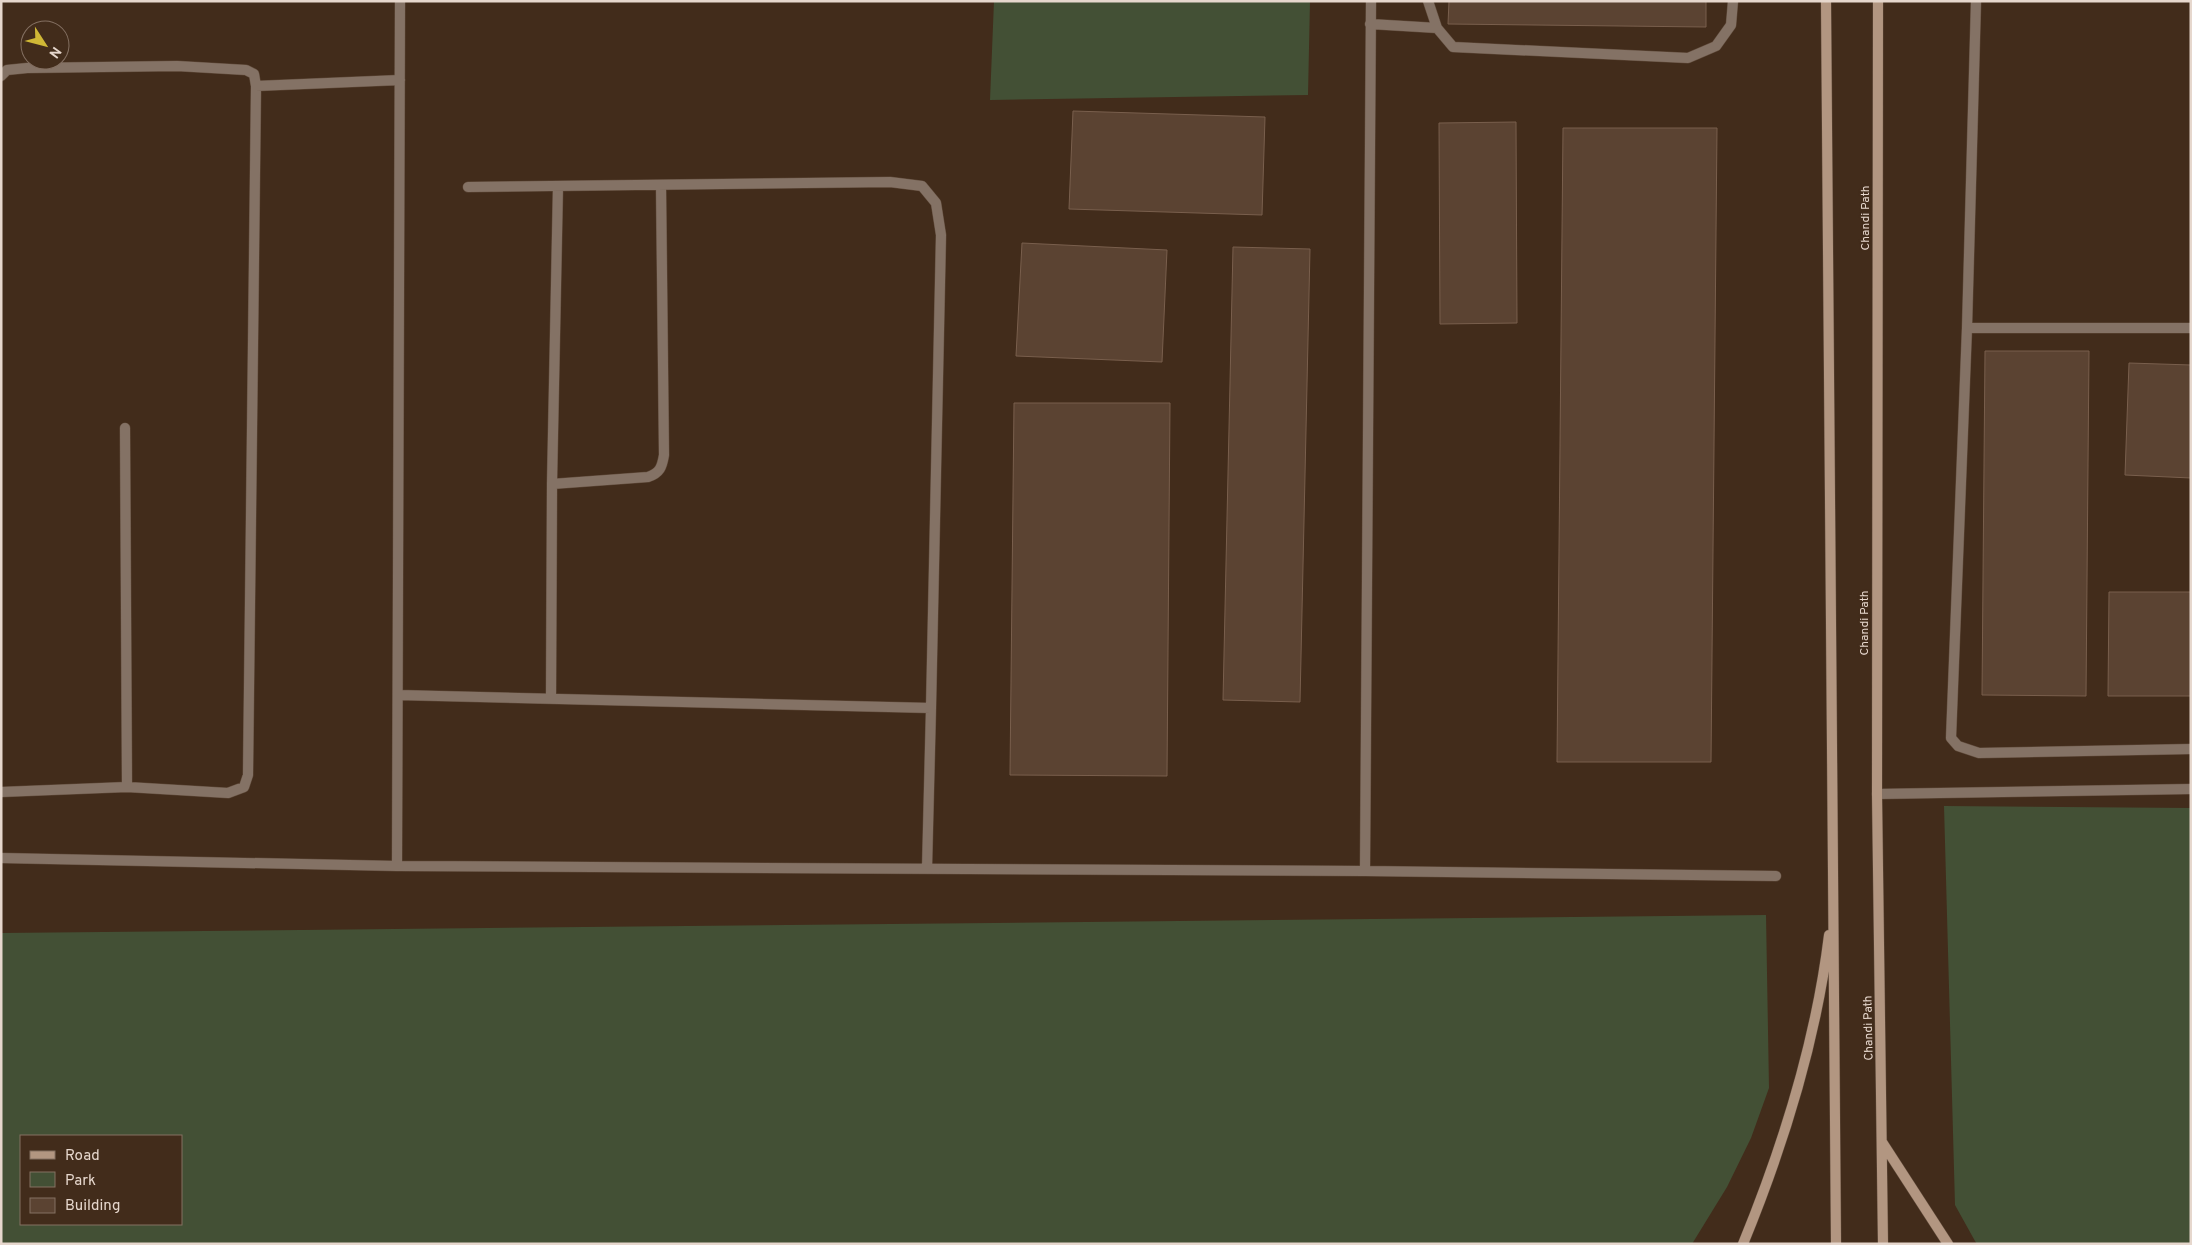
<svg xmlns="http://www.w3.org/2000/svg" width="2192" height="1245" font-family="Overpass,sans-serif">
  <rect width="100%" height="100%" fill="#422c1b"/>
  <!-- green -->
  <path fill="#435035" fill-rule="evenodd" d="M994,1H1310L1308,95L990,100Z
    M1944,806L2191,808V1244H1977L1975,1241L1955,1205Z
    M1766,915L1769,1088L1751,1138L1727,1187L1692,1244H1V933ZM21,1136H181V1224H21Z"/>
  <!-- building -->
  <path fill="#5b4332" stroke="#795f4d" d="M1449,1H1706V27L1448,24Z
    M1073,111L1265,117L1262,215L1069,209Z
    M1516,122L1517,323L1440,324L1439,123Z
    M1563,128H1717L1711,762H1557Z
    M1022,243L1167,250L1162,362L1016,356Z
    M1233,247L1310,249L1300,702L1223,700Z
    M1985,351H2089L2086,696L1982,695Z
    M2129,363L2191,365V478L2125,475Z
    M1014,403H1170L1167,776L1010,775Z
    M2109,592H2191V696H2108Z"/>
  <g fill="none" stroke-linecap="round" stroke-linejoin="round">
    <defs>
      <path id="street" d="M1428,1L1437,28L1453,47L1688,58L1716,46L1731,25L1733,1
        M1976,1L1967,328L1951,738L1958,746L1979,753L2191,749
        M1370,24L1437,28
        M1,76L7,70L27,68L177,66L246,70L254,74L256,86L248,775L244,787L228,793L127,787L1,792
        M256,86L400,80
        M558,186L552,484L648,477C660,473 662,467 664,455L661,185
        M468,187L890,182L922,186L936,203L941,235L931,708
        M1967,328H2191
        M125,428L127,787
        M398,695L931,708L927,869
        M551,699L552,484
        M1877,794L2191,789
        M1,858L397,866L1365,871L1776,876
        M397,866L400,1
        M1365,871L1371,1"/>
      <path id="secondary" d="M1826,1L1836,1244
        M1878,1L1877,794L1883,1244
        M1882,1142L1948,1244
        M1743,1244C1784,1144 1816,1042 1829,935"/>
    </defs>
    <!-- street casing -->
    <use href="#street" stroke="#604b3b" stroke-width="11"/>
    <!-- secondary casing -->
    <use href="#secondary" stroke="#604b3b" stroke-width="11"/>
    <!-- street -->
    <use href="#street" stroke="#847265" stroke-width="10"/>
    <!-- secondary -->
    <use href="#secondary" stroke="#b29681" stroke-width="10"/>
  </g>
  <g text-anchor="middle" stroke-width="4" stroke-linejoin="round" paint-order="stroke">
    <!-- street labels -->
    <g font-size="12" fill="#e6d7cd" stroke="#422c1b">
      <text transform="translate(1865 218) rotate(-90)" y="4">Chandi Path</text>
      <text transform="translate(1864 623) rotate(-90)" y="4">Chandi Path</text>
      <text transform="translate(1868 1028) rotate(-91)" y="4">Chandi Path</text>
    </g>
  </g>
  <!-- border -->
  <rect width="2192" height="1245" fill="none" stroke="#e6d7cd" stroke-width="5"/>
  <!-- legend -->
  <rect x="20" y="1135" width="162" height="90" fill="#422c1b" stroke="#847062"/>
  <rect x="30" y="1151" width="25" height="8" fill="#b29681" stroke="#847062"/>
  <text x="65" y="1160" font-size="15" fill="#e6d7cd">Road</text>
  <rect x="30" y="1172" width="25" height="15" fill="#435035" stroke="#847062"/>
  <text x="65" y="1185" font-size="15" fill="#e6d7cd">Park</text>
  <rect x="30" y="1198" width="25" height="15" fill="#5b4332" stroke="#847062"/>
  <text x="65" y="1210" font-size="15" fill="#e6d7cd">Building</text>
  <!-- north arrow -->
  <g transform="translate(45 45) rotate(126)"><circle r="24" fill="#422c1b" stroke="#847062"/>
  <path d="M0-4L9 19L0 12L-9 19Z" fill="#d0b836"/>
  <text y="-8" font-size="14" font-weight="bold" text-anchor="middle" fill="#e6d7cd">N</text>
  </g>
</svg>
